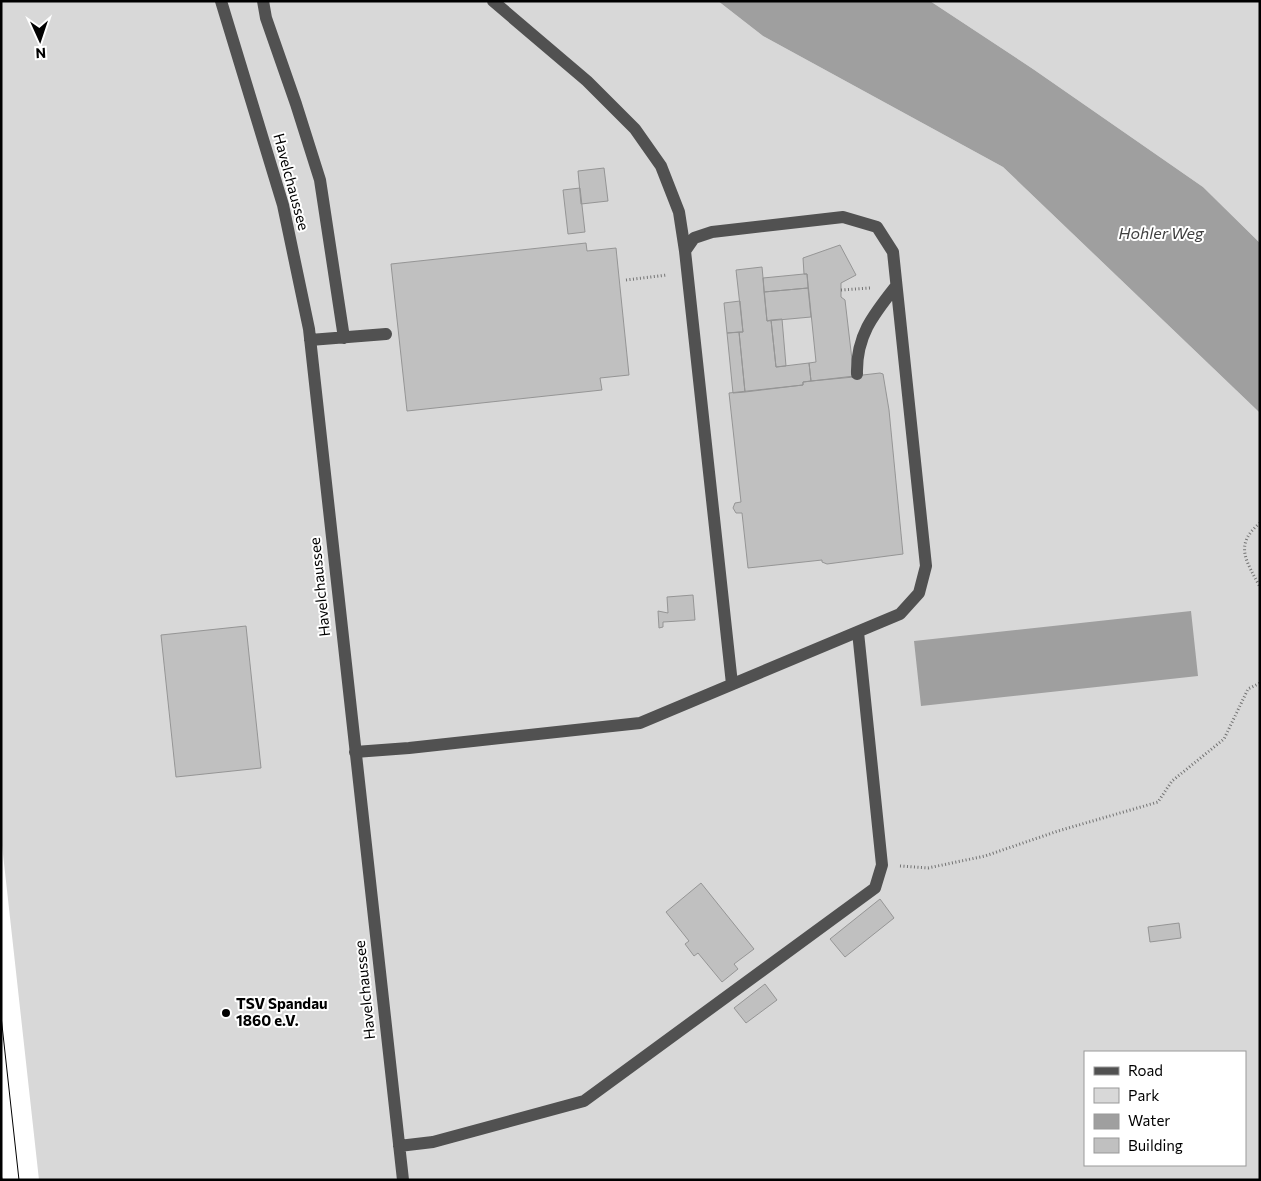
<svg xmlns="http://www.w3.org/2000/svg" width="1261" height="1181" font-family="Commissioner,sans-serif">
  <rect width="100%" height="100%" fill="#fff"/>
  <!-- green -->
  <path fill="#d8d8d8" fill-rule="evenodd" d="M1,1H718L763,36L1003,167L1260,413V1180H39L1,836ZM1085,1052H1245V1165H1085Z
    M930,1H1260V243L1203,187L1033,69Z"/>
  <!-- water -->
  <path fill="#9f9f9f" d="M718,1H930L1033,69L1203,187L1260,243V413L1003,167L763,36Z
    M1191,611L1198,676L921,706L914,641Z"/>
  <!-- building -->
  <path fill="#c0c0c0" stroke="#959595" d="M604,168L608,201L581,204L578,171Z
    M580,188L585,232L568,234L563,190Z
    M586,243L587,251L616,248L629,375L600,378L602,390L407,411L391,264Z
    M840,245L856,275L841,283V297L845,300L854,377L811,381L809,363L816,362L807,274H804L803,258Z
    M762,267L767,321L771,320L776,367L809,363L811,381L803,382V385L745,392L739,332H743L736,270Z
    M804,274H807L808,288L764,292L763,278Z
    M808,288L811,317L767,321L764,292Z
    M740,301L743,332L727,333L724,303Z
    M782,319L786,366L776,367L771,320Z
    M739,332L745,392L733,393L727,333Z
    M880,373L883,374L889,410L903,554L827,564L822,562V560L748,568L742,513H736L733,508L735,503L741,502L729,393L803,385V382Z
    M693,595L695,620L663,622V627L659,628L658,611L668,613L667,597Z
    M246,626L261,768L176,777L161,635Z
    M701,883L754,949L734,964L738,969L722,982L698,953L694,956L685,944L689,941L666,912Z
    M880,899L894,918L845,957L830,939Z
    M1179,923L1181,938L1150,942L1148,927Z
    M765,984L777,1000L746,1023L734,1008Z"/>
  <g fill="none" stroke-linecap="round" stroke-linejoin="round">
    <!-- path -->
    <path stroke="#737373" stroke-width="3" stroke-dasharray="1 2.5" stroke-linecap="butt" d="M626,280L667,275
      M841,290L870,288
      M1260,523C1233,545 1247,562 1260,587
      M900,866L928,868L985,856L1058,831L1158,802L1172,781L1224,739L1248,689L1260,683"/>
    <!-- minor -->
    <path stroke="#515151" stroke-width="12" d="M221,1L283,205L309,329L403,1180
      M263,1L266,18L296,104L320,180L344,338
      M493,1L587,81L635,129L661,166L679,212L685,251
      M310,340L386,334
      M857,374C856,336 873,315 896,286
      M355,752L409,748L640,723L900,614L919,593L926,566L893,252L877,227L843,217L712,232L694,238L685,251L732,684
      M399,1146L433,1142L584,1101L875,888L882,865L858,632"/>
    <!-- tram -->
    <path stroke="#000" stroke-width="1" d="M1,1016L19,1180
      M1,1173L2,1180"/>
  </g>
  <!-- markers -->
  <circle fill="#000" stroke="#fff" stroke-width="2" cx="226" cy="1013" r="5"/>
  <g text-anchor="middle" stroke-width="4" stroke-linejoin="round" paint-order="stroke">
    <!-- street labels -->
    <g font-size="15" fill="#000" stroke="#fff">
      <text transform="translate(291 182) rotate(75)" y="5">Havelchaussee</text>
      <text transform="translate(320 587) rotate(-96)" y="5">Havelchaussee</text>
      <text transform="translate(365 990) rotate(-96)" y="5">Havelchaussee</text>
    </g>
    <!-- poi labels -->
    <g font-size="15" font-weight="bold" fill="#000" stroke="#fff" text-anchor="start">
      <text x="236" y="1009">TSV Spandau<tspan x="236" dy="17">1860 e.V.</tspan></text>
    </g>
    <!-- water labels -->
    <g font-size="16" font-style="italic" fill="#404040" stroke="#fff">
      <text x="1161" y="239">Hohler Weg</text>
    </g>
  </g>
  <!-- border -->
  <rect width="1261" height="1181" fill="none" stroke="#000000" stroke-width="5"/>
  <!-- legend -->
  <rect x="1084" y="1051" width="162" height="115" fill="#ffffff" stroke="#999999"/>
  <rect x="1094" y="1067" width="25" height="8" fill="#515151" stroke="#999999"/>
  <text x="1128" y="1076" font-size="15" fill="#000000">Road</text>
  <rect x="1094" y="1088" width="25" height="15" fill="#d8d8d8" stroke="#999999"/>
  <text x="1128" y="1101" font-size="15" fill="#000000">Park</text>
  <rect x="1094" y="1114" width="25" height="15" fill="#9f9f9f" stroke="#999999"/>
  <text x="1128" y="1126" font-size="15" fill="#000000">Water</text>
  <rect x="1094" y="1138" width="25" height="15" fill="#c0c0c0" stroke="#999999"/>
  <text x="1128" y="1151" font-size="15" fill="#000000">Building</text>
  <!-- north arrow -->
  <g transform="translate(40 40) rotate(177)" stroke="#ffffff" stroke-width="4" paint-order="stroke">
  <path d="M0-4L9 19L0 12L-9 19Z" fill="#000000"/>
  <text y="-8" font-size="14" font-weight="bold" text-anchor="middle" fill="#000000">N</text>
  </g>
</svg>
